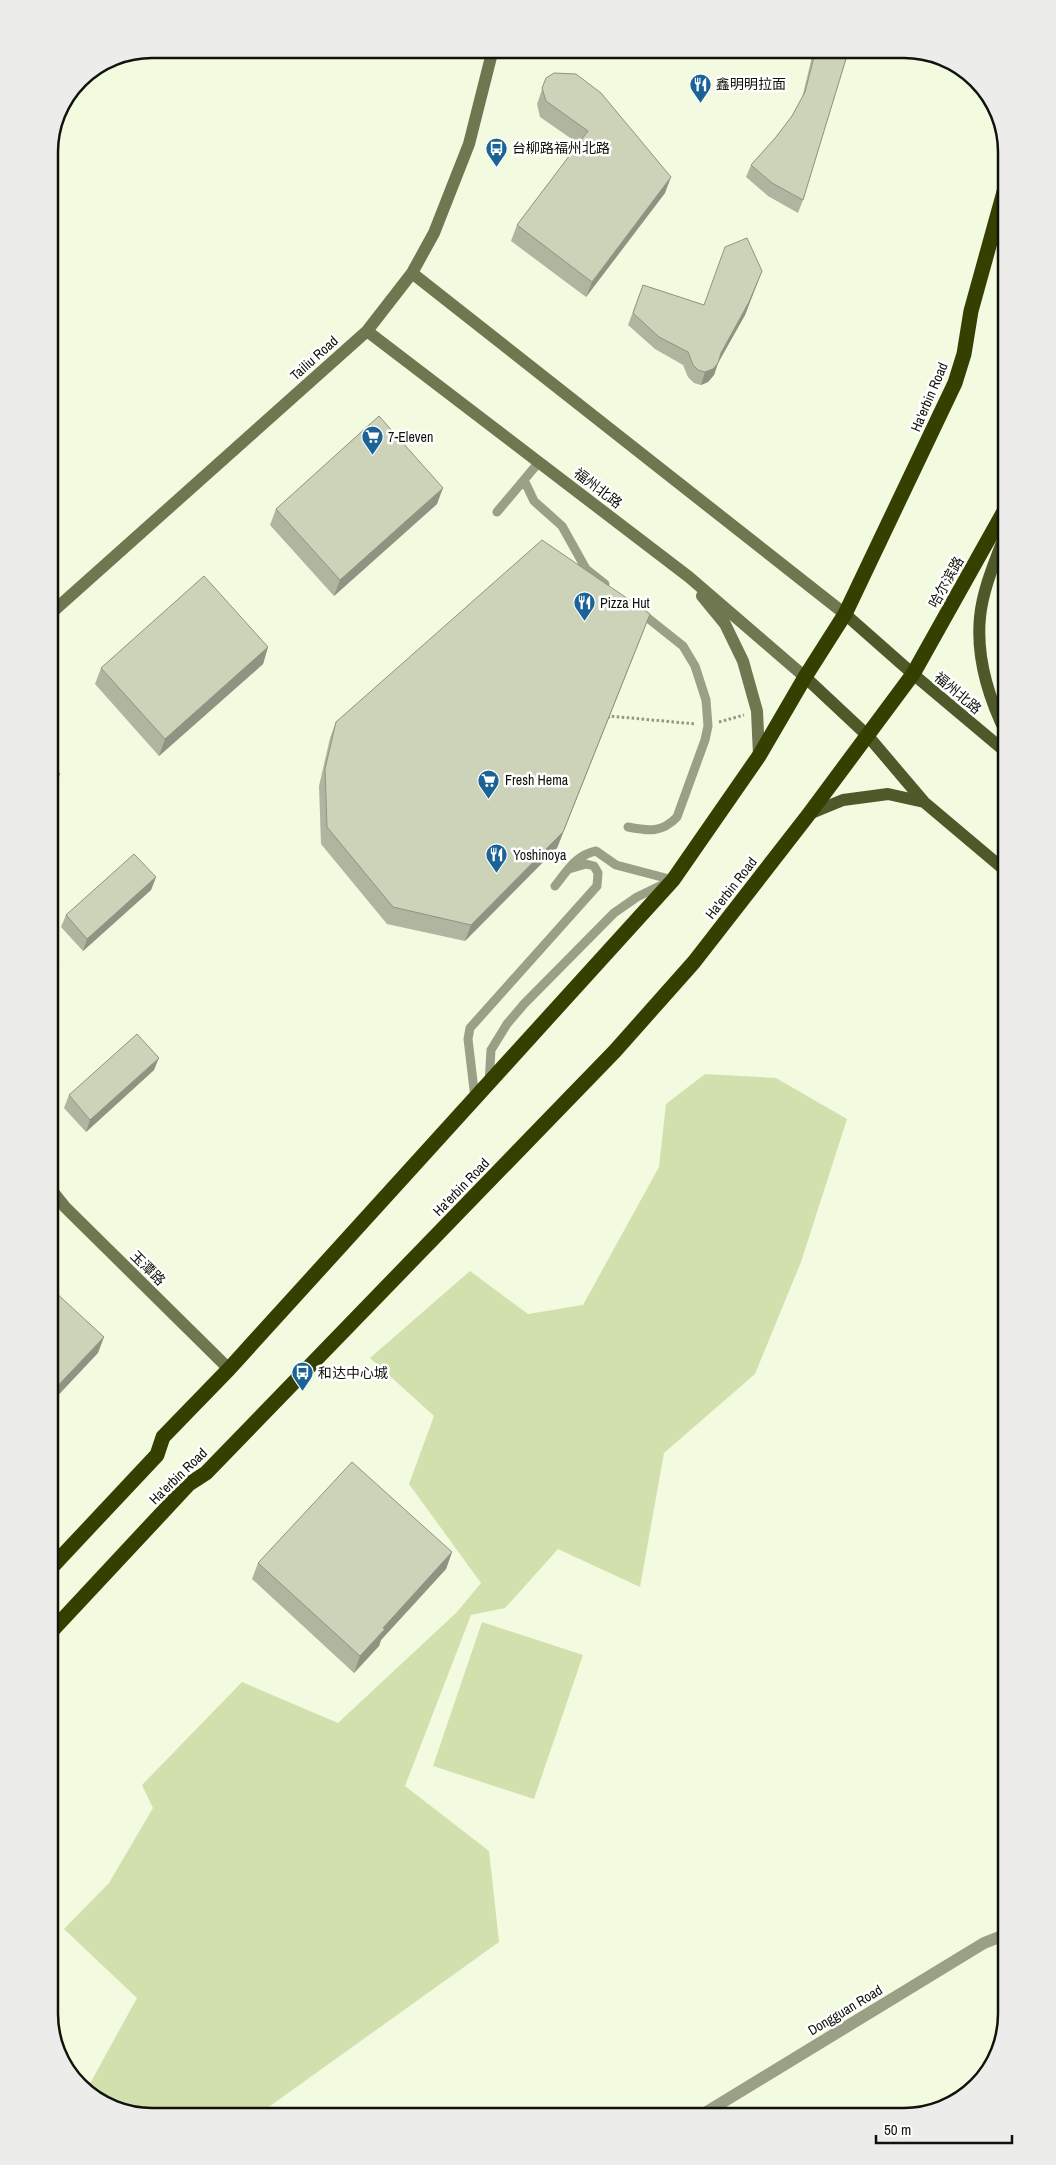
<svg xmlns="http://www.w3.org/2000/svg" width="1056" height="2165" font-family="'Archivo Narrow','Noto Sans SC',sans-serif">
  <rect width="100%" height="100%" fill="#f2fadf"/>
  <!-- green -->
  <path fill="#d2e0ae" d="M705,1074L776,1078L847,1119L801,1262L755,1374L664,1453L640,1587L558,1549L505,1608L471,1615L405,1786L489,1851L499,1942L256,2116H145L94,2099L87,2089L137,1998L64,1929L109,1883L153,1808L142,1785L242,1682L338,1723L457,1612L481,1583L409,1484L434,1416L370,1358L470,1271L528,1314L583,1305L659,1167L666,1104Z
    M482,1622L583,1655L534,1799L433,1766Z"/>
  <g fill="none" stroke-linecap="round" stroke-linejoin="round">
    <!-- path -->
    <path stroke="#929784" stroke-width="3" stroke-dasharray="2.5 2.5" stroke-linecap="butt" d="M608,718L609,716L696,724
      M719,722L744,715"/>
    <!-- lane -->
    <path stroke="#99a086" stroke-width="9" d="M524,480L534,501L562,526L586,569L605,584
      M497,512L539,462
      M628,827C649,831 662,833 677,817L705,740L708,726L706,700L695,666L683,646L639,611
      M555,886C567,871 576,855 596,851L616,865L673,880
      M489,1083L491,1050L507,1024L524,1004L614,913L637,897L666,883
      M475,1098L468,1039L470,1028L597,886L598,873L594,866L586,864L569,869"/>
    <!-- street -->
    <path stroke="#99a086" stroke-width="12" d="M700,2116L984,1943L1007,1934"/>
    <!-- secondary -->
    <path stroke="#6d7750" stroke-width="12" d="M412,273L845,614
      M367,331L689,577L805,677
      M702,596L725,624L743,661L757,711L759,756
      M49,615L367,331L412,273L434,233L469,144L493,49
      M49,1187L65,1207L229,1369"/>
    <!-- primary -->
    <path stroke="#4e5929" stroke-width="12" d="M845,614L913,674L1007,753
      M805,677L868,736L924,802L1007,872
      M1007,735C989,699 976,658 980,617C983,587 997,557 1007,529
      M809,814L843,800L888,794L924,802"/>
    <!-- highway -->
    <path stroke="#354000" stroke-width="15" d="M49,1570L157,1455L163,1437L229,1369L673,880L759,756L805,677L845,614L955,383L964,354L971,311L1007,181
      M49,1634L189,1484L206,1473L615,1051L694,962L809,814L913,674L1007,506"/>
  </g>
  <!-- wall -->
  <path fill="#afb59f" d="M812,49H849L803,200L798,213L768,196L746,177L751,165L776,137L792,116L802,98L811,61Z
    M546,78L665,193L586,297L511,241L517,225L579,144L540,117L537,104Z
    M762,271L745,315L718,363L714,375L708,382L701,385L694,383L688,377L683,365L655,349L628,325L643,285L704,305Z
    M437,504L334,596L270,525L276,509Z
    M644,630L557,848L465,941L387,924L321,844L319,786L330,738L336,722Z
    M268,647L263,664L159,756L95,684L101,668Z
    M156,877L151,890L83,951L61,927L66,915Z
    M154,1070L86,1132L64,1108L69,1095Z
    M452,1552L446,1569L381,1640L379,1646L354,1673L252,1579L258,1563Z"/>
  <!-- shaded-wall -->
  <path fill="#8f9482" d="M671,177L665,193L586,297L592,282Z
    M762,271L745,315L718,363L714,375L708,382L701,385L705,372L721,353Z
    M443,488L437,504L334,596L340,580Z
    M650,614L557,848L465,941L471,925Z
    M268,647L263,664L159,756L165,739Z
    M60,774L55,787L49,793V784Z
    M156,877L151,890L83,951L87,939Z
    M59,963L54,975L49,980V972Z
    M159,1058L154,1070L86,1132L90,1120Z
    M104,1337L98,1353L49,1405V1395Z
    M452,1552L446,1569L381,1640L379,1646L354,1673L360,1656L383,1628Z"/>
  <!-- building -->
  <path fill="#ccd3b9" stroke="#8f9482" d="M816,49H849L803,200L772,183L751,165L776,137L792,116L805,92Z
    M554,73L576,74L601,93L671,177L592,282L517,225L588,131L546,101L542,88L546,78Z
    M747,238L762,271L749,302L721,353L718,363L713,369L705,372L698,370L693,365L688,352L659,337L633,313L643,285L704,305L725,247Z
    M379,416L443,488L340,580L276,509Z
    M542,540L650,614L563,832L471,925L393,907L327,827L325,769L336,722Z
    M204,576L268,647L165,739L101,668Z
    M49,762L60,774L49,784Z
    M134,854L156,877L87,939L66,915Z
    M49,952L59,963L49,972Z
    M137,1034L159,1058L90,1120L69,1095Z
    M54,1291L104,1337L49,1395V1297Z
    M352,1462L452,1552L383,1628L385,1629L360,1656L258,1563Z"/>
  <!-- icons -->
  <defs>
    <symbol id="restaurant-pin" viewBox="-11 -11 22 30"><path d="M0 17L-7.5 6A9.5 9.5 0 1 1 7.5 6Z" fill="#1b6397" stroke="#fff"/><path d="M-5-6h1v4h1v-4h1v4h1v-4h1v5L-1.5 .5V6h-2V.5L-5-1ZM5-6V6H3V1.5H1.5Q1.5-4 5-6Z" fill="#fff"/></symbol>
    <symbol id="bus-pin" viewBox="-11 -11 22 30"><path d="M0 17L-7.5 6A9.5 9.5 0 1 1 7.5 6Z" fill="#1b6397" stroke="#fff"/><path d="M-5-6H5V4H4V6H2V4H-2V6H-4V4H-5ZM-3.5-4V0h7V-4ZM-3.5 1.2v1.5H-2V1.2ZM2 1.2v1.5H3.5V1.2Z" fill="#fff"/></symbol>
    <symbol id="supermarket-pin" viewBox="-11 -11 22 30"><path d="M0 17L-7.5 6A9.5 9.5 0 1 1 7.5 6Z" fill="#1b6397" stroke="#fff"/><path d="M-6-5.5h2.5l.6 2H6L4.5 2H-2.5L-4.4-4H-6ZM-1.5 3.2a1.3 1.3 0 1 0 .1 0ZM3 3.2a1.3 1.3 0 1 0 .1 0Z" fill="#fff"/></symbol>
  </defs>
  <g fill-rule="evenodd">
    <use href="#restaurant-pin" x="688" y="72" width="25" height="34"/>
    <use href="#bus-pin" x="484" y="136" width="25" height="34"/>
    <use href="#supermarket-pin" x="360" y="424" width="25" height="34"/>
    <use href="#restaurant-pin" x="572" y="590" width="25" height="34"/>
    <use href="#supermarket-pin" x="476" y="768" width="25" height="34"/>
    <use href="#restaurant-pin" x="484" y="842" width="25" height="34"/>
    <use href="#bus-pin" x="290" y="1360" width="25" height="34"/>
  </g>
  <g text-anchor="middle" stroke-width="5" stroke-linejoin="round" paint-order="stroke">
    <!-- poi labels -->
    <g font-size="14" fill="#11130a" stroke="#fff" text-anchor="start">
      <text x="716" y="89">鑫明明拉面</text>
      <text x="512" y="153">台柳路福州北路</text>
      <text x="388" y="442">7-Eleven</text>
      <text x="600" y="608">Pizza Hut</text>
      <text x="505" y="785">Fresh Hema</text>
      <text x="513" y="860">Yoshinoya</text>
      <text x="318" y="1378">和达中心城</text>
    </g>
    <!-- street labels -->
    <g font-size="14" fill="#11130a" stroke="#fff">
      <text transform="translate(314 358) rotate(-42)" y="5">Tailiu Road</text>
      <text transform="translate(929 397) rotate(-67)" y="5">Ha'erbin Road</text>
      <text transform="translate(598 488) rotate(37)" y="5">福州北路</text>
      <text transform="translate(946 582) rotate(-61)" y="5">哈尔滨路</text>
      <text transform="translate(958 693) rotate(40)" y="5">福州北路</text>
      <text transform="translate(731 888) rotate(-52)" y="5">Ha'erbin Road</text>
      <text transform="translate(461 1187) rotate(-46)" y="5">Ha'erbin Road</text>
      <text transform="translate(148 1268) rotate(45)" y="5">玉潭路</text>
      <text transform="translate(178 1476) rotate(-44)" y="5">Ha'erbin Road</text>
      <text transform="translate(845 2010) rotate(-31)" y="5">Dongguan Road</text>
    </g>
  </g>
  <!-- crop -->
  <path d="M0 0H1056V2165H0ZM152 58H904A94 94 0 0 1 998 152V2014A94 94 0 0 1 904 2108H152A94 94 0 0 1 58 2014V152A94 94 0 0 1 152 58Z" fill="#ececeb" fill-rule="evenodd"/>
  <path fill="none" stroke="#11130a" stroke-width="2.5" d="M152 58H904A94 94 0 0 1 998 152V2014A94 94 0 0 1 904 2108H152A94 94 0 0 1 58 2014V152A94 94 0 0 1 152 58Z"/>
  <!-- scale -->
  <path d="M876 2135v8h136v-8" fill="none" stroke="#11130a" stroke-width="2.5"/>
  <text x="884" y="2135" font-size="15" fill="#11130a" stroke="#ffffff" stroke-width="4" paint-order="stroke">50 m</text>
</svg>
